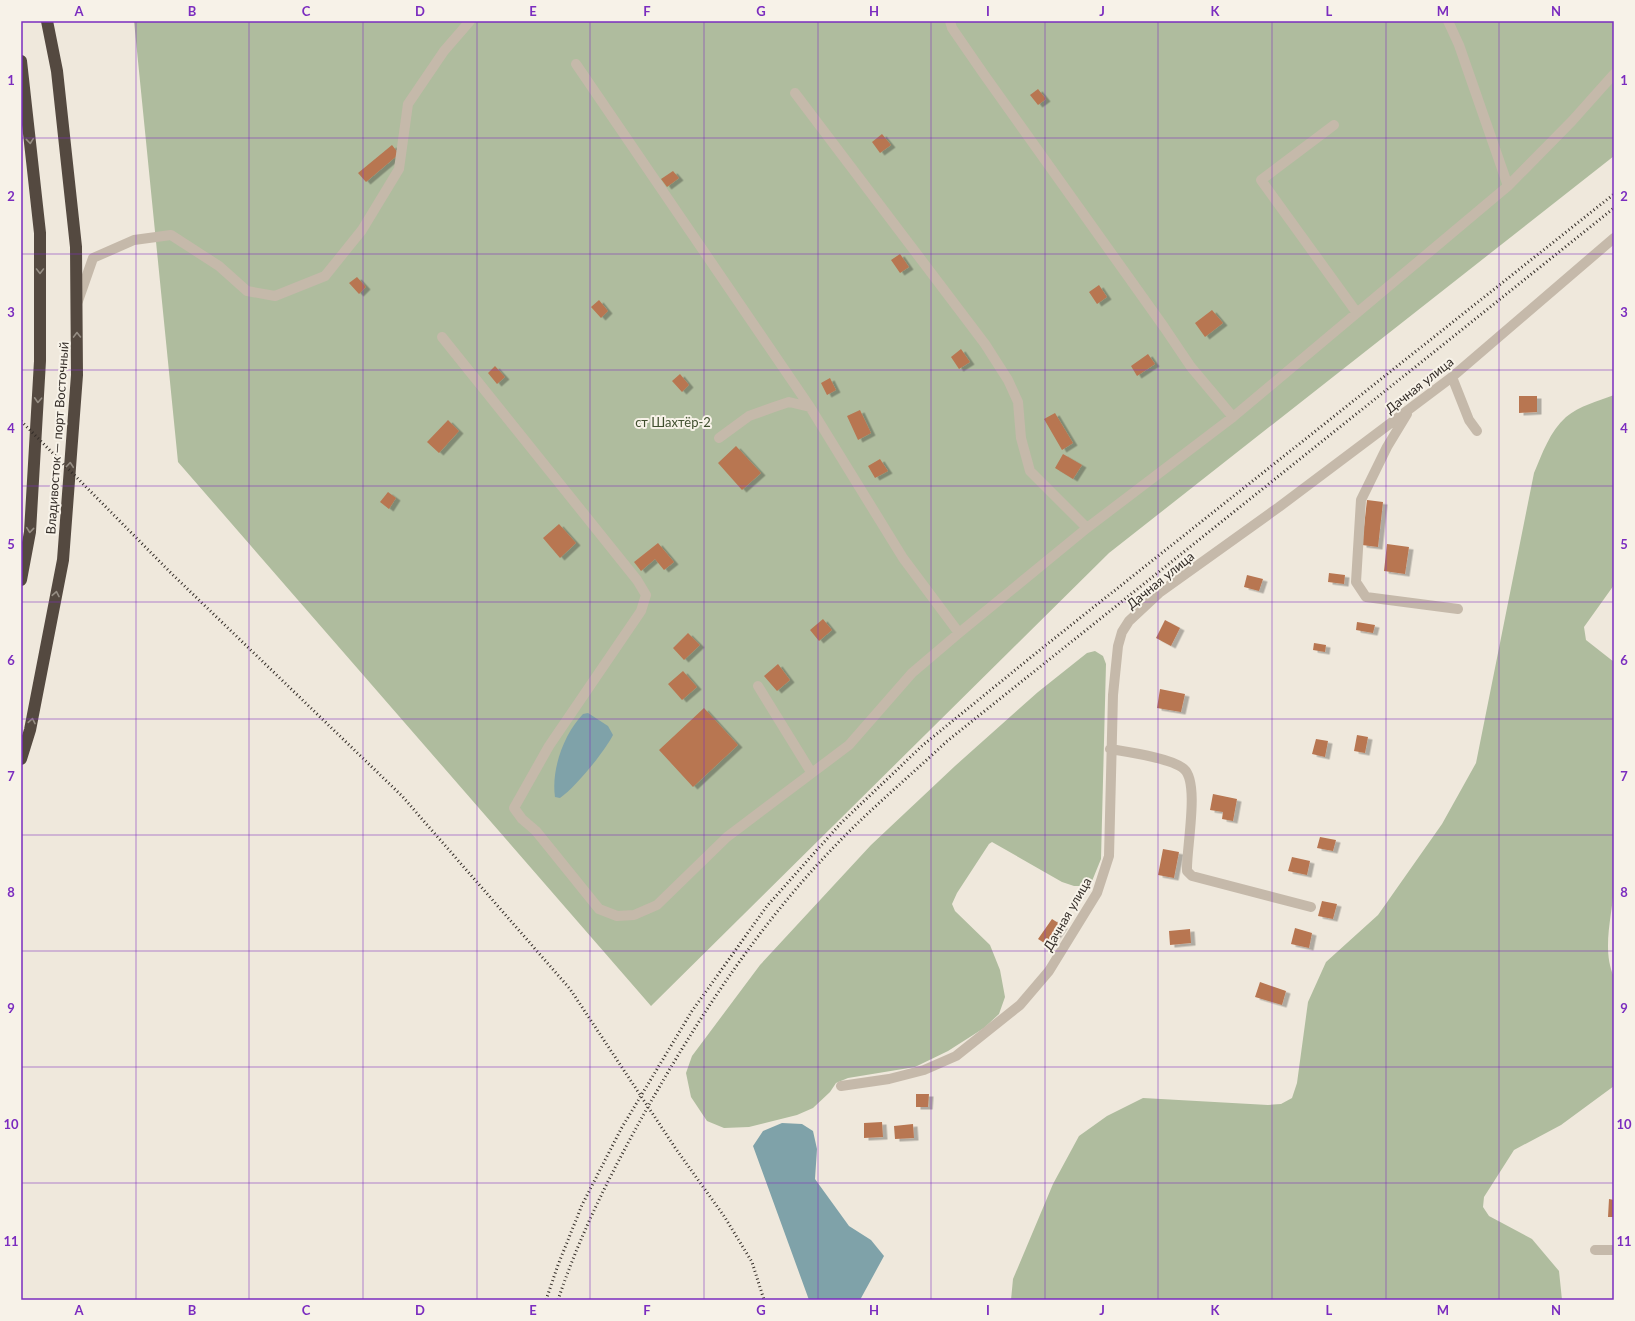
<svg xmlns="http://www.w3.org/2000/svg" width="1635" height="1321" font-family="Lato,sans-serif">
  <defs>
    <filter id="shadow"><feDropShadow dx="4.5" dy="2.5" stdDeviation="0" flood-color="#0004"/></filter>
  </defs>
  <rect width="100%" height="100%" fill="#efe8dc"/>
  <!-- green -->
  <path fill="#afbc9e" d="M134,21H1614V156L1109,553L651,1006L178,462Z
    M1614,395V585L1584,627L1586,640L1614,662C1614,736 1617,810 1614,884C1613,915 1601,948 1614,977V1086L1561,1125L1514,1150L1484,1197L1483,1207L1489,1216L1532,1239L1559,1271L1562,1300H1011L1013,1279L1053,1184L1079,1136L1107,1116L1143,1098L1268,1105L1281,1104L1292,1098L1297,1083L1308,1002L1326,962L1378,915L1442,824L1476,763L1534,473C1542,454 1550,431 1566,417C1579,406 1598,401 1614,395Z
    M1095,651L1103,656L1106,664L1101,859L1090,886H1074L1062,882L992,842L989,844L957,893L952,904L955,911L990,945L1000,970L1005,997L999,1014L984,1028L948,1051L915,1067L848,1078L836,1083L830,1092L813,1108L797,1115L749,1127L724,1128L707,1121L691,1097L686,1073L692,1056L760,965L871,845L955,766L1038,692L1087,653Z"/>
  <!-- water -->
  <path fill="#7fa2a9" d="M588,713L608,726L613,735C605,751 575,788 560,798L555,797C551,769 564,734 583,714Z
    M782,1123L802,1124L813,1131L817,1149L815,1179L849,1226L871,1240L884,1256L860,1300H809L753,1146L763,1131Z"/>
  <!-- building -->
  <path fill="#b87651" filter="url(#shadow)" d="M1038,89L1046,99L1038,105L1030,95Z
    M882,134L891,145L880,153L872,142Z
    M392,145L399,154L366,182L358,173Z
    M673,171L679,178L667,187L661,179Z
    M900,254L909,267L900,273L891,260Z
    M357,277L366,287L359,294L349,283Z
    M1099,285L1107,297L1097,304L1089,292Z
    M599,300L608,311L601,318L591,307Z
    M1212,310L1223,323L1205,337L1195,323Z
    M961,349L970,362L959,369L951,357Z
    M1148,354L1155,364L1137,376L1131,366Z
    M495,366L505,377L497,384L488,373Z
    M680,374L689,385L682,392L672,381Z
    M830,378L836,390L827,395L821,383Z
    M1519,396H1537V412L1519,413Z
    M860,410L871,433L858,440L847,416Z
    M1055,413L1073,443L1062,450L1044,419Z
    M448,420L459,431L439,453L427,442Z
    M736,446L761,473L742,490L718,463Z
    M1063,454L1082,465L1073,479L1055,468Z
    M880,459L888,471L875,478L868,466Z
    M388,492L396,498L389,509L380,502Z
    M1367,500L1383,502L1378,547L1362,545Z
    M559,524L576,543L560,558L543,538Z
    M658,543L674,562L664,570L655,559L641,571L634,562Z
    M1387,544L1409,547L1405,574L1384,571Z
    M1329,573L1345,575L1344,584L1328,582Z
    M1247,575L1263,579L1259,591L1244,587Z
    M823,619L832,630L819,641L810,630Z
    M1165,620L1180,628L1171,646L1156,638Z
    M1357,622L1375,625L1373,633L1356,630Z
    M688,633L700,645L684,660L673,648Z
    M1314,643L1326,645L1325,652L1313,650Z
    M778,664L790,680L777,691L764,676Z
    M683,671L697,687L682,700L668,684Z
    M1160,689L1185,694L1181,712L1157,708Z
    M704,708L738,745L693,787L659,750Z
    M1357,735L1368,737L1365,753L1354,751Z
    M1316,739L1328,741L1325,757L1312,754Z
    M1213,794L1237,799L1233,821L1222,819L1223,812L1210,810Z
    M1320,837L1336,840L1333,851L1317,848Z
    M1163,849L1179,852L1174,878L1158,875Z
    M1292,857L1310,861L1307,875L1288,871Z
    M1322,901L1337,904L1333,919L1318,916Z
    M1052,919L1063,926L1049,946L1038,939Z
    M1295,928L1312,933L1309,948L1291,944Z
    M1190,929L1191,943L1170,945L1169,931Z
    M1260,982L1286,991L1282,1005L1255,997Z
    M916,1094H929L928,1107H916Z
    M882,1122L883,1137L864,1138V1123Z
    M913,1124L914,1138L895,1139L894,1126Z
    M1609,1199L1614,1200V1217H1608Z"/>
  <g fill="none" stroke-linecap="round" stroke-linejoin="round">
    <!-- minor -->
    <path stroke="#c5b9aa" stroke-width="10" d="M950,21L952,28L983,73L1164,327L1191,367L1233,417
      M1448,21L1459,45L1508,186
      M576,64L810,407
      M795,93L985,344L1008,380L1018,402L1021,438L1030,471L1087,528
      M1334,125L1261,180L1357,313
      M78,301L93,258L134,240L171,235L219,266L247,291L275,296L325,276L362,230L399,169L408,104L444,51L470,21
      M442,337L637,580L646,595L641,611L549,746L514,808L522,819L536,831L599,909L617,916L634,915L657,905L727,837L849,745L912,673L959,633L1087,528L1233,417L1508,186L1572,121L1614,74
      M1452,377L1469,420L1477,431
      M1407,414L1387,447L1361,500L1356,582L1366,597L1458,609
      M719,438L749,416L774,407L789,402L810,407L903,558L959,633
      M758,686L811,772
      M1110,749C1128,752 1172,758 1184,769C1200,783 1186,849 1187,871L1192,876L1311,907
      M841,1086L889,1079L924,1070L956,1056L1020,1005L1049,971L1097,893L1109,856L1113,695L1118,646L1122,632L1129,621L1159,593L1279,507L1452,377L1614,238
      M1595,1250H1614"/>
    <!-- highway -->
    <path stroke="#544940" stroke-width="12" d="M21,61L40,233V361L30,532L21,580
      M21,759L30,730L63,560L77,375L76,247L57,71L47,21"/>
    <!-- rail -->
    <path stroke="#342d28" stroke-width="3" stroke-dasharray="1 3" stroke-linecap="butt" d="M21,421L172,574L402,796L570,989L676,1149L724,1216L752,1262L764,1300
      M546,1300L558,1265L582,1205L621,1129L692,1011L767,906L841,823L923,745L1046,645L1614,194
      M558,1300C580,1234 611,1173 645,1112C698,1018 758,926 833,848C869,810 909,777 946,742L1614,208"/>
  </g>
  <!-- one-way arrows -->
  <defs><path id="oneway-chevron" d="M-2-3.5L2.5 0L-2 3.5" fill="none" stroke-width="1.6" stroke-linecap="round" stroke-linejoin="round"/></defs>
  <g stroke="#958d83">
    <use href="#oneway-chevron" transform="translate(30 141) rotate(84)"/>
    <use href="#oneway-chevron" transform="translate(40 271) rotate(90)"/>
    <use href="#oneway-chevron" transform="translate(77 335) rotate(-91)"/>
    <use href="#oneway-chevron" transform="translate(38 400) rotate(93)"/>
    <use href="#oneway-chevron" transform="translate(70 465) rotate(-85)"/>
    <use href="#oneway-chevron" transform="translate(30 530) rotate(96)"/>
    <use href="#oneway-chevron" transform="translate(56 594) rotate(-79)"/>
    <use href="#oneway-chevron" transform="translate(32 721) rotate(-79)"/>
  </g>
  <!-- grid -->
  <path fill="none" stroke="#7b2cbf" stroke-width="1" stroke-opacity="0.55" d="M136,21V1300M249,21V1300M363,21V1300M477,21V1300M590,21V1300M704,21V1300M818,21V1300M931,21V1300M1045,21V1300M1158,21V1300M1272,21V1300M1386,21V1300M1499,21V1300M21,138H1614M21,254H1614M21,370H1614M21,486H1614M21,602H1614M21,719H1614M21,835H1614M21,951H1614M21,1067H1614M21,1183H1614"/>
  <g text-anchor="middle" stroke-width="4" stroke-linejoin="round" paint-order="stroke">
    <!-- street labels -->
    <g font-size="13" fill="#342d28" stroke="#f7f2e8">
      <text transform="translate(1419 385) rotate(-38)" y="5">Дачная улица</text>
      <text transform="translate(57 438) rotate(-86)" y="5">Владивосток — порт Восточный</text>
      <text transform="translate(1160 580) rotate(-39)" y="5">Дачная улица</text>
      <text transform="translate(1067 914) rotate(-60)" y="5">Дачная улица</text>
    </g>
    <!-- park labels -->
    <g font-size="13" fill="#404f2f" stroke="#f7f2e8">
      <text x="673" y="427">ст Шахтёр-2</text>
    </g>
  </g>
  <!-- border -->
  <rect width="1635" height="1321" fill="none" stroke="#f7f2e8" stroke-width="44"/>
  <rect x="22" y="22" width="1591" height="1277" fill="none" stroke="#7b2cbf" stroke-width="1.5"/>
  <g font-size="13" text-anchor="middle" font-weight="bold" fill="#7b2cbf">
    <text x="79" y="16">A</text>
    <text x="192" y="16">B</text>
    <text x="306" y="16">C</text>
    <text x="420" y="16">D</text>
    <text x="533" y="16">E</text>
    <text x="647" y="16">F</text>
    <text x="761" y="16">G</text>
    <text x="874" y="16">H</text>
    <text x="988" y="16">I</text>
    <text x="1102" y="16">J</text>
    <text x="1215" y="16">K</text>
    <text x="1329" y="16">L</text>
    <text x="1443" y="16">M</text>
    <text x="1556" y="16">N</text>
    <text x="11" y="85">1</text>
    <text x="1624" y="85">1</text>
    <text x="11" y="201">2</text>
    <text x="1624" y="201">2</text>
    <text x="11" y="317">3</text>
    <text x="1624" y="317">3</text>
    <text x="11" y="433">4</text>
    <text x="1624" y="433">4</text>
    <text x="11" y="549">5</text>
    <text x="1624" y="549">5</text>
    <text x="11" y="665">6</text>
    <text x="1624" y="665">6</text>
    <text x="11" y="781">7</text>
    <text x="1624" y="781">7</text>
    <text x="11" y="897">8</text>
    <text x="1624" y="897">8</text>
    <text x="11" y="1013">9</text>
    <text x="1624" y="1013">9</text>
    <text x="11" y="1129">10</text>
    <text x="1624" y="1129">10</text>
    <text x="11" y="1246">11</text>
    <text x="1624" y="1246">11</text>
    <text x="79" y="1315">A</text>
    <text x="192" y="1315">B</text>
    <text x="306" y="1315">C</text>
    <text x="420" y="1315">D</text>
    <text x="533" y="1315">E</text>
    <text x="647" y="1315">F</text>
    <text x="761" y="1315">G</text>
    <text x="874" y="1315">H</text>
    <text x="988" y="1315">I</text>
    <text x="1102" y="1315">J</text>
    <text x="1215" y="1315">K</text>
    <text x="1329" y="1315">L</text>
    <text x="1443" y="1315">M</text>
    <text x="1556" y="1315">N</text>
  </g>
</svg>
